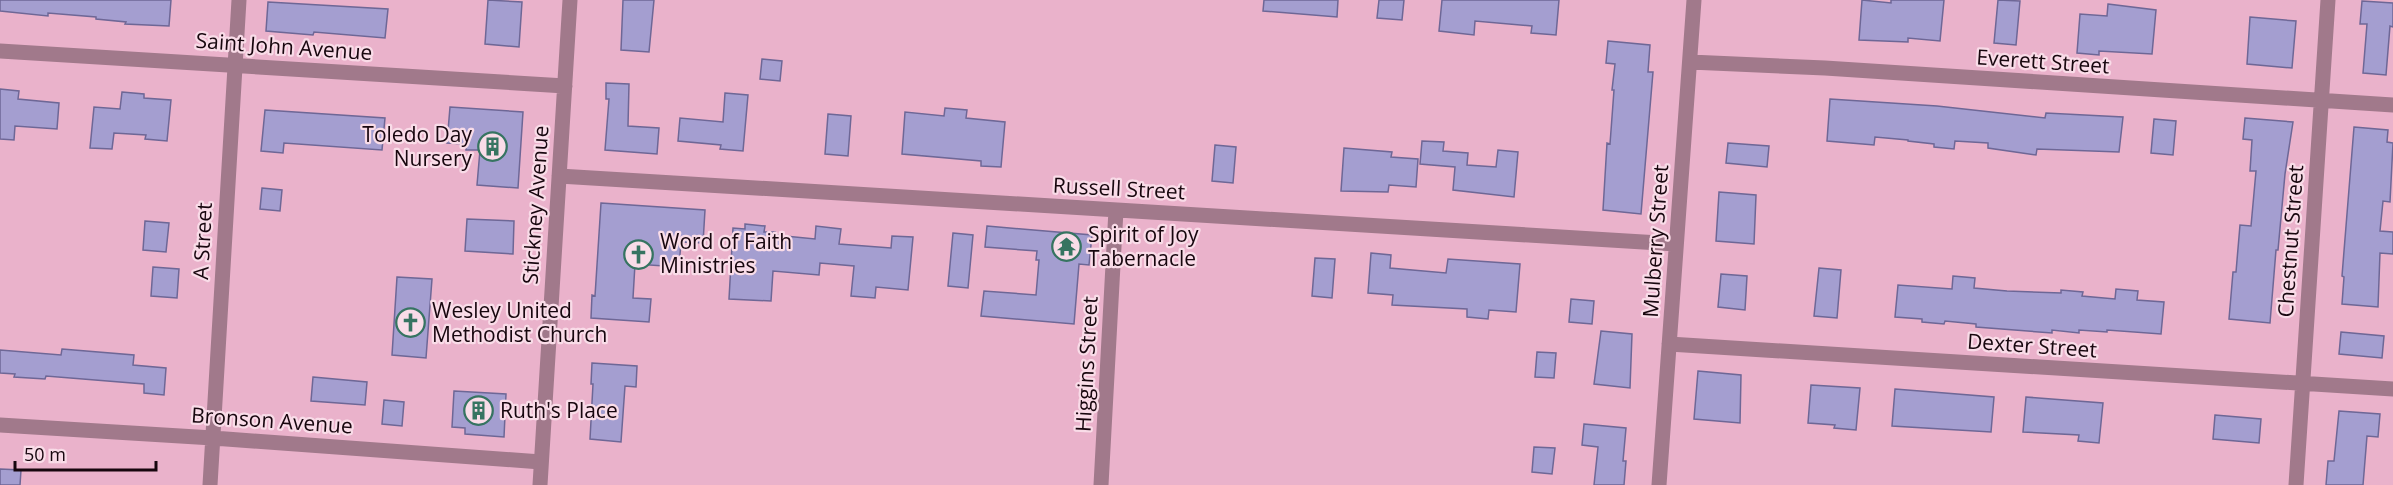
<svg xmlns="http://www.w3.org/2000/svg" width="2393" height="485" font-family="'Open Sans',sans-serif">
  <rect width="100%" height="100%" fill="#eab2cb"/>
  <!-- building -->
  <path fill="#a49ed0" stroke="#6e6796" stroke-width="1.5" d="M0,0H171L169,26L125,24L126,22L96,19V17L48,13V16L0,11Z
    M488,0L522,2L519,47L485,44Z
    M623,0H654L649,52L621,50Z
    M1264,0H1338L1337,17L1263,11Z
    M1379,0H1404L1402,20L1377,18Z
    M1442,0H1559L1556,35L1531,33L1532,26L1475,21L1474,35L1439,31Z
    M1862,0L1891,3V0H1944L1940,41L1908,38V42L1859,40Z
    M1998,0L2020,1L2016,45L1994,43Z
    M2362,1L2393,3V27L2390,26L2386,75L2363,73L2367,24H2360Z
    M268,2L388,9L385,38L314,32L313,35L266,31Z
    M2108,4L2156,10L2152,54L2099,51V55L2077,53L2080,14L2107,16Z
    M2250,17L2296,21L2292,68L2247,64Z
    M1608,41L1650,45L1648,72H1653L1641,214L1603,210L1607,143L1610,144L1614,90H1612L1615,64L1606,63Z
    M762,59L782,61L780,81L760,79Z
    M606,83L629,84L628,126L659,128L657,154L605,150L609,99H606Z
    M0,89L19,91L18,99L59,103L57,129L15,126L14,140L0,139Z
    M122,92L144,94V98L171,100L167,141L145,139L146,135L114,133L112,149L90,148L94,107L120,109Z
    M725,93L748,95L743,151L720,149L721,145L678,141L680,118L723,122Z
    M1830,99L1937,106L2045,118L2046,113L2123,117L2119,152L2037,149L2036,155L1988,148V143L1955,141L1954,149L1934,147V144L1908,141V140L1875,137L1874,145L1827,141Z
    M450,107L523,112L518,188L477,185L480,150H466V144L447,143Z
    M945,108L967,110L966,118L1005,122L1001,167L981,166V161L902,154L905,112L944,116Z
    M265,110L385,118L382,150L284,143L283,153L261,151Z
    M828,114L851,116L848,156L825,154Z
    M2245,118L2293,122L2285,174L2278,250H2276L2270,323L2229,319L2233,272H2236L2240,225L2251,226L2256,171H2250L2252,140L2243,139Z
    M2154,119L2176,121L2173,155L2151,153Z
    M2354,127L2388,130L2387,142L2393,143L2390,202L2383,201L2380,231L2393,232V254L2380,253L2378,307L2342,304L2344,277L2342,276Z
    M1422,141L1444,142L1443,151L1468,153L1467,165L1496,167L1498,150L1518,152L1514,197L1453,190L1455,167L1420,164Z
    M1728,143L1769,146L1767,167L1726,163Z
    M1215,145L1236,147L1233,183L1212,181Z
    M1344,148L1392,152L1391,157L1418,159L1416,187L1389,185L1388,192L1341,191Z
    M262,188L282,190L280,211L260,209Z
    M1719,192L1756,195L1754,244L1716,241Z
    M601,203L705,210L703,243L681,242L679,267L635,264L633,298L651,299L649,322L591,318L592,295L595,296Z
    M467,219L514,221L513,254L465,251Z
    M145,221L169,223L166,252L143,250Z
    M745,224L765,226L764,232H775V235L815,239L816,226L841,229L839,244L891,248L892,236L913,237L908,290L876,287L875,298L851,296L854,266L820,263L819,275L773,271L771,301L729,299L733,228L745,229Z
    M987,226L1092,235L1089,265L1079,264L1074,324L981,316L984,291L1036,295L1039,260H1036L1037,251L985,247Z
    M953,233L973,235L968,288L948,286Z
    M1371,253L1391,255L1390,268L1446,273L1448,259L1520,264L1516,312L1489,310L1488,319L1467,317V309L1392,305L1393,295L1368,293Z
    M1315,258L1335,259L1332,298L1312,296Z
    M153,267L179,269L177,298L151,296Z
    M1819,268L1841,270L1837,318L1814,316Z
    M1721,274L1747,276L1745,310L1718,307Z
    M1953,276L1975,278L1974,288L2007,291L2061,293V290L2083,292L2082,296L2115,299L2116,289L2138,291L2137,300L2164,302L2161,334L2107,330V332L2079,330V333L2052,330V333L1976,327V324L1945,321L1944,324L1922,322V319L1895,317L1898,285L1952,289Z
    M397,277L432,279L426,358L392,355Z
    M1571,299L1594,301L1592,324L1569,322Z
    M1601,331L1632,334L1630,388L1594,384Z
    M2341,332L2384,336L2382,358L2339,354Z
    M62,349L134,355L133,365L166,368L164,395L144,393V384L46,376L45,379L14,377L15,374L0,373V350L61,355Z
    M1537,352L1556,353L1554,378L1535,377Z
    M592,363L637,366L636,387L625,386L621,442L590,439L593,384H591Z
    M1698,371L1741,375L1740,423L1694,419Z
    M313,377L367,382L365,405L311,401Z
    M1811,385L1860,388L1856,430L1834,428L1835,425L1808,423Z
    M1895,389L1994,397L1991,432L1892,426Z
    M454,391L506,394L504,437L465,434V428L452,427Z
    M2026,397L2103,403L2099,443L2078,441L2079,435L2023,432Z
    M384,400L404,402L402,426L382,424Z
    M2339,411L2380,414L2378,437L2367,436L2363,485H2326L2328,461H2334Z
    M2215,415L2261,419L2259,443L2213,439Z
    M1584,424L1626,428L1623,461H1626L1624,485H1594L1598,447L1582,445Z
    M1534,447L1555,448L1552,474L1532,472Z
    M0,469L21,470L20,485H0Z"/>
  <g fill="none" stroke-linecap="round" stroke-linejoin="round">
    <!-- minor -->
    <path stroke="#a1798b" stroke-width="15" d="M0,51L565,86
      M1690,62L1825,68L2393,105
      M559,176L1676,244
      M1669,344L2393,389
      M0,425L213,438L541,462
      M210,485L239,0
      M540,485L570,0
      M1101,485L1116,210
      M1659,485L1694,0
      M2296,485L2328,0"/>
  </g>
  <!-- icons -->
  <defs>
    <symbol id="building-ring" viewBox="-11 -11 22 22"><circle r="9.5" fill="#f9dce8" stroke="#367461" stroke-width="1.5"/><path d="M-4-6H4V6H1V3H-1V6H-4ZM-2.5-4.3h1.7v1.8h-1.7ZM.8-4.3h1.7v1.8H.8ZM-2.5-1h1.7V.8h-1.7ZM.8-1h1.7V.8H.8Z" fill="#367461"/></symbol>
    <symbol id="temple-ring" viewBox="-11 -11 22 22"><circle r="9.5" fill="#f9dce8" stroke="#367461" stroke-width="1.5"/><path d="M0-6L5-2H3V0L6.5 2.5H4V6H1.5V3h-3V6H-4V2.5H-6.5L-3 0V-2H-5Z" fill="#367461"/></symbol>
    <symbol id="church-ring" viewBox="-11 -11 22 22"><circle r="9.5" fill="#f9dce8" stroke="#367461" stroke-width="1.5"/><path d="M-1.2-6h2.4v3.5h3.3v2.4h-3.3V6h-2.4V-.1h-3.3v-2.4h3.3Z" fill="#367461"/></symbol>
  </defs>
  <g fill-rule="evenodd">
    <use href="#building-ring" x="476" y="130" width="33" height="33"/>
    <use href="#temple-ring" x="1050" y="230" width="33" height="33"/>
    <use href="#church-ring" x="622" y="238" width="33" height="33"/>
    <use href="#church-ring" x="394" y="306" width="33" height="33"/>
    <use href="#building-ring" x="462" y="394" width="33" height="33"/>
  </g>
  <g text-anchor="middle" stroke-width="4.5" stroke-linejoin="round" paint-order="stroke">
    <!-- street labels -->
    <g font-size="21" fill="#17060e" stroke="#f9dce8">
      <text transform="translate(284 47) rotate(4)" y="7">Saint John Avenue</text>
      <text transform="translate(2043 62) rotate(4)" y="7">Everett Street</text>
      <text transform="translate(1119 189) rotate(3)" y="7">Russell Street</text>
      <text transform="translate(536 205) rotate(-86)" y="7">Stickney Avenue</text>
      <text transform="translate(203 241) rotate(-87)" y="7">A Street</text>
      <text transform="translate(1656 241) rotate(-86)" y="7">Mulberry Street</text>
      <text transform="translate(2291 241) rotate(-86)" y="7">Chestnut Street</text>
      <text transform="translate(2032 346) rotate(4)" y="7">Dexter Street</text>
      <text transform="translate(1087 364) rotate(-87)" y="7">Higgins Street</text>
      <text transform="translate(272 421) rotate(4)" y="7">Bronson Avenue</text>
    </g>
    <!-- poi labels -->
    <g font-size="21" fill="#17060e" stroke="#f9dce8" text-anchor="start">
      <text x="472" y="142" text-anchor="end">Toledo Day<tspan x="472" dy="24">Nursery</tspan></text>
      <text x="1088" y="242">Spirit of Joy<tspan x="1088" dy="24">Tabernacle</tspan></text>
      <text x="660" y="249">Word of Faith<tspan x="660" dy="24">Ministries</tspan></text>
      <text x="432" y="318">Wesley United<tspan x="432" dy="24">Methodist Church</tspan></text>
      <text x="500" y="418">Ruth's Place</text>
    </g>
  </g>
  <!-- scale -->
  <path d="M15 461v9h141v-9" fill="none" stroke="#17060e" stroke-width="3"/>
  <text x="24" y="461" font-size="18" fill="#17060e" stroke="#f9dce8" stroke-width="4.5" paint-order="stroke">50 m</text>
</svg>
